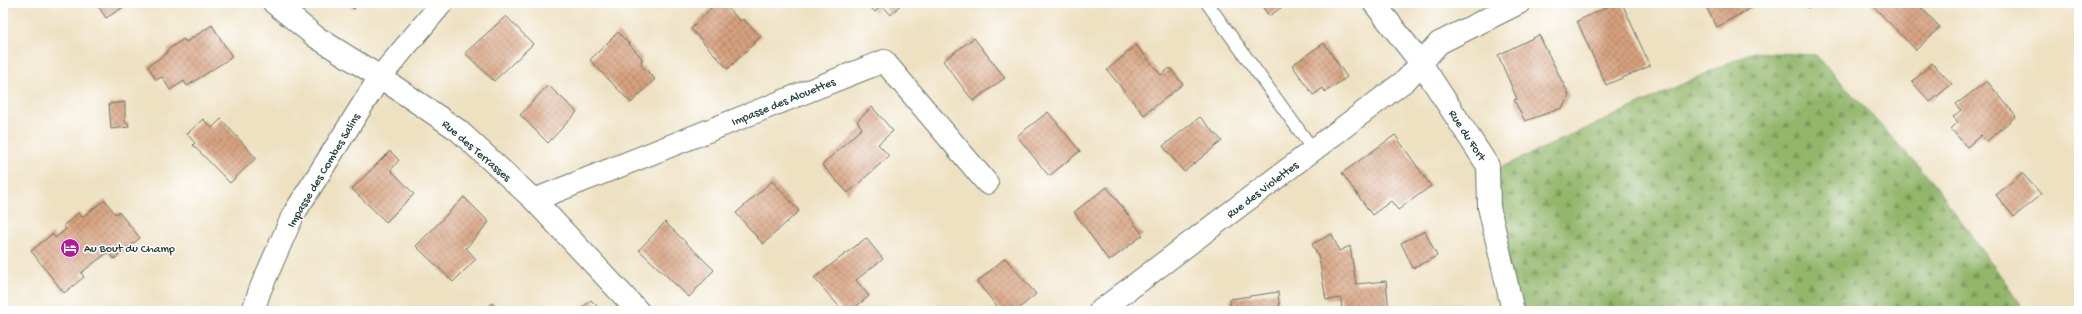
<svg xmlns="http://www.w3.org/2000/svg" width="2082" height="314" font-family="'Gochi Hand',sans-serif">
  <defs>
    <pattern id="forest-firs" width="22" height="20" patternUnits="userSpaceOnUse"><rect width="22" height="20" fill="#92b66b"/><path d="M5 1l3.5 6h-7zM16 11l3.5 6h-7z" fill="#779559"/></pattern>
    <pattern id="building-cross-hatch" width="8" height="8" patternUnits="userSpaceOnUse"><rect width="8" height="8" fill="#d7a17f"/><path d="M0 0l8 8M0 8l8-8" fill="none" stroke="#ae8469"/></pattern>
  </defs>
  <rect width="100%" height="100%" fill="#fff"/>
  <filter id="ink" filterUnits="userSpaceOnUse"><feTurbulence type="fractalNoise" baseFrequency=".025" numOctaves="2"/><feDisplacementMap in="SourceGraphic" scale="8" xChannelSelector="R" yChannelSelector="G"/><feConvolveMatrix kernelMatrix="1 2 1 2 8 2 1 2 1" color-interpolation-filters="sRGB"/></filter>
  <filter id="wash" filterUnits="userSpaceOnUse"><feTurbulence type="fractalNoise" baseFrequency=".012" numOctaves="4" result="noise"/><feDisplacementMap in="SourceGraphic" scale="16" xChannelSelector="R" yChannelSelector="G"/><feGaussianBlur stdDeviation="0.9" result="paint"/><feColorMatrix in="noise" values="0 0 0 0 0 0 0 0 0 0 0 0 0 0 0 0 0 1.4 0 .05"/><feComposite in="paint" operator="in"/></filter>
  <g filter="url(#wash)">
    <rect width="100%" height="100%" fill="#eee1c2"/>
    <!-- forest -->
    <path fill="url(#forest-firs)" stroke="#587a50" d="M1752,52L1816,55L1933,182L2026,311H1519L1492,201L1500,168Z"/>
    <g id="blocks">
      <!-- building -->
      <path fill="url(#building-cross-hatch)" d="M96,3H130L106,18Z
        M346,3H358L354,9Z
        M716,3H723L740,21L743,19L761,36L728,69L691,29Z
        M866,3H902L891,15L882,5L875,12Z
        M1260,3H1288L1269,16Z
        M1616,3H1622L1650,66L1606,85L1577,21Z
        M1704,3H1760L1717,27Z
        M1804,3H1816L1808,8Z
        M1870,3H1917L1940,27L1916,50Z
        M506,16L533,44L494,81L465,53Z
        M212,25L232,57L187,86L184,81L170,90L162,77L156,80L148,66L167,53V50L184,39L186,42Z
        M618,32L642,58L641,65L655,79L631,103L590,60Z
        M1539,35L1569,95L1562,108L1525,121L1514,100L1517,99L1498,55Z
        M974,38L1005,78L973,101L943,61Z
        M1324,43L1347,77L1325,92L1323,88L1313,95L1292,65Z
        M1136,45L1161,75L1170,68L1183,84L1144,115L1107,70Z
        M1932,63L1952,84L1930,102L1912,82Z
        M1987,81L2016,116L1987,141L1981,135L1967,147L1951,129L1958,122L1953,117L1961,110L1956,104Z
        M548,85L577,112L548,143L520,115Z
        M125,102V121L128,123L129,127L111,129L109,104Z
        M872,107L893,131L878,144L889,156L848,193L822,165L862,128L857,121Z
        M1048,112L1080,151L1049,176L1017,136Z
        M1200,117L1222,141L1184,172L1163,146Z
        M203,119L212,128L221,119L256,158L230,183L193,145L195,143L187,134Z
        M1395,135L1431,186L1398,210L1391,201L1372,215L1342,173Z
        M390,151L399,160L391,170L414,194L386,222L352,189Z
        M2022,173L2041,194L2014,217L1996,195Z
        M772,181L799,211L763,244L736,213Z
        M1107,187L1143,235L1109,261L1074,212Z
        M464,197L489,222L466,248L476,259L453,282L416,246Z
        M105,200L115,214L119,212L140,238L114,259L108,252L81,273L84,277L64,293L31,251L52,234L55,238L66,229L63,226L78,213L82,217Z
        M665,222L714,270L689,297L639,250Z
        M1425,231L1437,256L1413,268L1401,243Z
        M1332,234L1339,251L1350,246L1356,284L1386,281L1389,311H1342L1341,298L1326,300L1319,258L1312,244Z
        M866,238L883,259L856,280L869,296L851,311H843L814,278Z
        M1005,258L1036,294L1016,311H1001L977,282Z
        M1278,292L1280,311H1231L1230,299Z
        M591,300L602,311H578Z
        M492,303L500,311H483Z"/>
    </g>
  </g>
  <g filter="url(#ink)">
    <use href="#blocks" fill-opacity="0" stroke="#677666" stroke-width="1"/>
    <g fill="none" stroke-linecap="round" stroke-linejoin="round">
      <defs>
        <path id="service" d="M1207,3L1314,151"/>
        <path id="minor" d="M274,3L316,37L380,77L458,130L534,200L638,311
          M1374,3L1421,63L1488,166L1489,207L1513,311
          M534,200L884,61L987,183
          M253,311L260,290L293,215L380,77L442,3
          M1100,311L1406,80L1439,43L1519,3"/>
      </defs>
      <!-- service casing -->
      <use href="#service" stroke="#677666" stroke-width="14"/>
      <!-- minor casing -->
      <use href="#minor" stroke="#677666" stroke-width="24"/>
      <!-- service -->
      <use href="#service" stroke="#fff" stroke-width="12"/>
      <!-- minor -->
      <use href="#minor" stroke="#fff" stroke-width="22"/>
    </g>
  </g>
  <!-- icons -->
  <defs>
    <symbol id="hotel-disc" viewBox="-11 -11 22 22"><circle r="9.5" fill="#b5179e" stroke="#fff"/><path d="M-6-4.5h1.5V1H6V5H4.5V3h-9V5H-6ZM-4 0a1.8 1.8 0 1 1 3.6 0ZM.5 0V-2.5h3Q6-2.5 6 0Z" fill="#fff"/></symbol>
  </defs>
  <g fill-rule="evenodd">
    <use href="#hotel-disc" x="59" y="237" width="22" height="22"/>
  </g>
  <g text-anchor="middle" stroke-width="3" stroke-linejoin="round" paint-order="stroke">
    <!-- street labels -->
    <g font-size="12" fill="#1f3d34" stroke="#fff">
      <text transform="translate(783 101) rotate(-22)" y="4">Impasse des Alouettes</text>
      <text transform="translate(1468 135) rotate(57)" y="4">Rue du Fort</text>
      <text transform="translate(477 150) rotate(41)" y="4">Rue des Terrasses</text>
      <text transform="translate(323 170) rotate(-59)" y="4">Impasse des Combes Salins</text>
      <text transform="translate(1262 189) rotate(-37)" y="4">Rue des Violettes</text>
    </g>
    <!-- poi labels -->
    <g font-size="12" fill="#1f3d34" stroke="#fff" text-anchor="start">
      <text x="84" y="252">Au Bout du Champ</text>
    </g>
  </g>
  <!-- margin -->
  <rect width="2082" height="314" fill="none" stroke="#fff" stroke-width="16"/>
</svg>
